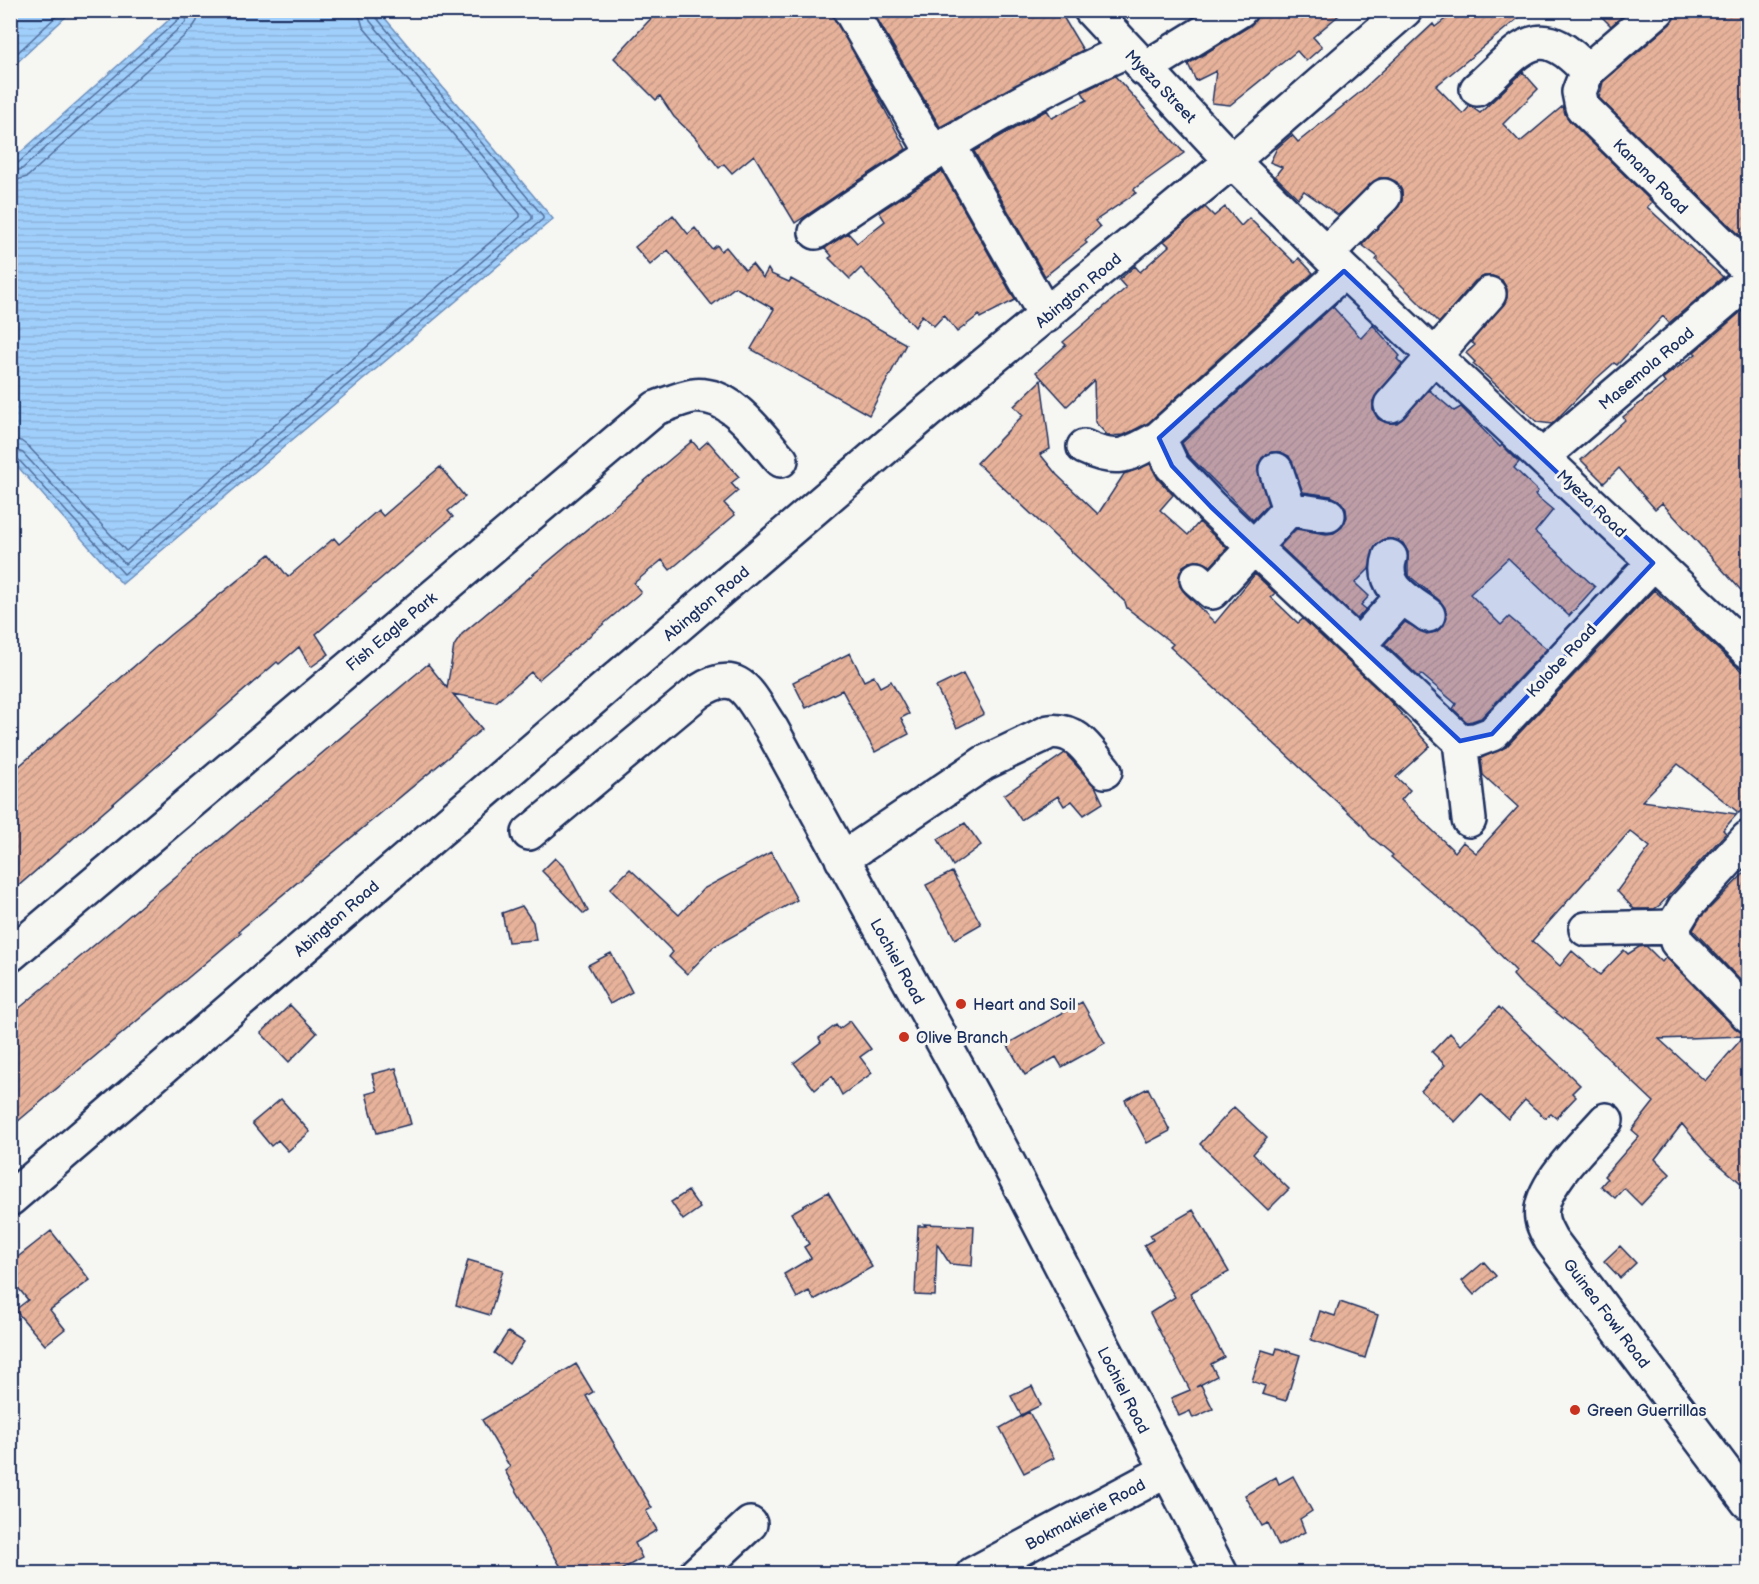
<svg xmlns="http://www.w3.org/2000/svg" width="1759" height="1584" font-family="'Balsamiq Sans',sans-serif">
  <defs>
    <pattern id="water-rules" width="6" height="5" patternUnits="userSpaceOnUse" patternTransform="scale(1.5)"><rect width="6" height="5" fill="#a1cffc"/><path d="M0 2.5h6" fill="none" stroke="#8ab2da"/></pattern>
    <pattern id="building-hatch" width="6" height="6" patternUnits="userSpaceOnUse" patternTransform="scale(1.5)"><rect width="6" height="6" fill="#e7b29a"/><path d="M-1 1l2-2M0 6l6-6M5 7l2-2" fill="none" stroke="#c69987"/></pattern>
  </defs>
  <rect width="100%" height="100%" fill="#f6f6f2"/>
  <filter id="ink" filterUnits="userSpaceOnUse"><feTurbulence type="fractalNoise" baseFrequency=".0167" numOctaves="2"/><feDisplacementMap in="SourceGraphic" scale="12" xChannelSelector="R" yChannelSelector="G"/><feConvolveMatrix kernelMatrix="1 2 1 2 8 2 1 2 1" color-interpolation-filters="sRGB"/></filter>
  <g filter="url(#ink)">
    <!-- water -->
    <path fill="url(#water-rules)" stroke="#6b8fbd" stroke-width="1.5" d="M11,10H72V11L11,68Z
      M179,11H379L553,219L122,584L11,459V161Z"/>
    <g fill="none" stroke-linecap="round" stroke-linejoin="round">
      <!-- shore -->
      <path stroke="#516f9d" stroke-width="1.5" d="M10,60L63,10
        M10,165L17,164L180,18L183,10
        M10,173L22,169L185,23L190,10
        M10,182L27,177L191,30L197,21L199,10
        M10,439L21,441L29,447L126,551L520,217V214L363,27L358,10
        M10,448L23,453L125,564L532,219V215L370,21L367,10
        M10,456L17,458L124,574L543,219V216L376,17L374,10"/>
    </g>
    <!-- building -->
    <path fill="url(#building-hatch)" stroke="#1b2f5e" stroke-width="1.5" fill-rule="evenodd" d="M659,10H831L906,149L795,223L754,155L732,173L724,164L719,168L694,136L674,117L660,96L656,100L614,58Z
      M872,10H1059L1083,50L940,127Z
      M1259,10H1345L1313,37L1322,47L1306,61L1297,51L1230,105L1212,103L1216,71L1196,81L1188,64L1250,26L1256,19Z
      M1457,10H1528L1436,86L1463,114L1470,106L1480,113L1523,72L1538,89L1503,124L1520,142L1563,106L1569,120L1652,202L1647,207L1723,277L1669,323L1663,316L1617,365L1614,363L1596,379L1552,424L1537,422L1473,364L1475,362L1466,353L1475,345L1471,342L1507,298V289L1502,280L1492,276H1484L1475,281L1439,323L1376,260L1378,257L1362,245L1402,201V191L1397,182L1388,178H1379L1338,215L1304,191L1298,198L1275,176L1282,167L1270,162L1277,148L1292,135L1298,142L1359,93L1433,24L1435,27Z
      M1595,10H1629L1611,26Z
      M1676,10H1749V244L1599,98L1603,82L1670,24Z
      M1115,76L1184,153L1134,189L1136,193L1095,221L1100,227L1085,241L1087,243L1045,276L974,151L1047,110L1052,118L1087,100L1082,92Z
      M942,171L1015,300L980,318L979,315L957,332L944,315L934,326L922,315L915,327L861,268L850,279L829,258L832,256L825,248L848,233L857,243L885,221L879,212Z
      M1205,207L1214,216L1225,207L1241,226L1249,218L1295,263L1299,258L1313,273L1148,423L1124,435L1108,436L1095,422L1094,380L1067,406L1036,372L1066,345L1063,342L1126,288L1119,280L1135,266L1140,272L1169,246L1164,241Z
      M673,215L688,234L695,228L712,249L717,245L721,251L726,247L745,270L752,264L763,278L768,269L771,274L789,282L791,279L906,344L869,415L751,349L774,309L735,287L712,305L668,250L650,265L635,247Z
      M1340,300L1333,307L1361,338L1373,325L1400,356L1397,359L1402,364L1373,401V410L1378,419L1388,423H1397L1429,390L1454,411L1461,407L1500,447L1502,445L1519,462L1514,468L1538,491L1535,495L1553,510L1535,532L1595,587L1569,616L1508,558L1470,594L1501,625L1509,617L1547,649L1481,718L1472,721L1467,722L1453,709L1456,704L1421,674L1419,677L1385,644L1405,622L1427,634L1436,632L1444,625L1447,617L1445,608L1439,600L1408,575V552L1403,543L1393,539H1384L1376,545L1369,569L1355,583L1369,596L1361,605L1366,609L1357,619L1280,546L1296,529L1326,534L1334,533L1342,527L1347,517L1346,509L1340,501L1331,496L1303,492L1289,456L1280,452H1271L1262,458L1258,467L1268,504L1253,520L1188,455L1182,443Z
      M1749,305V599L1662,503L1655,509L1619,468L1604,483L1581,460L1625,420L1623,417L1665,383L1662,379L1696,354L1694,352Z
      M1041,380L1050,449L1040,454L1057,475L1098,514L1124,474L1150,464L1158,479L1173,495L1160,510L1188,535L1199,522L1227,548L1211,566L1200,561L1190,562L1183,566L1179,576L1180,586L1185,593L1215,623L1255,574L1275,593L1271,597L1298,623L1303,619L1388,699L1430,746L1396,777L1410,790L1401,800L1455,852L1463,842L1476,853L1518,807L1483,775L1481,758L1506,747L1654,590L1749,678V802L1739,813L1678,764L1642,801L1737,814L1723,830L1726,833L1660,905L1654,909H1634L1617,891L1650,847L1630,831L1532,941L1560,966L1572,951L1600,975L1624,950L1628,954L1639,947L1646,946L1662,962L1666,957L1735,1028L1745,1035L1749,1033V1190L1707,1154L1682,1124L1655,1159L1670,1174L1641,1205L1624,1188L1615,1198L1601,1186L1607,1179L1604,1176L1639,1136L1632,1130L1654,1102L1579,1031L1521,984L1513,975L1516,971L1477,931L1391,857L1393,855L1370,836L1362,825L1170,647L1173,644L1127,608L1125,602L977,463L1023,415L1014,406ZM1744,1036L1705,1081L1659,1039Z
      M692,441L699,449L708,441L739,477L731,483L738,491L724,503L735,515L670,570L662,560L634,583L641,592L538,680L531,672L496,702L453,694L482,729L239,931L241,933L10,1128V1016L428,664L447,688L454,646L462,634Z
      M440,467L465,497L448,511L453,517L316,634L329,654L311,667L299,647L279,664L277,662L10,893V774L170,635L270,554L288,577L334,538L339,544L378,510L383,516Z
      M850,653L864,681L874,676L880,687L891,681L909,714L901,718L909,734L875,752L842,690L806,708L793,682Z
      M963,674L984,714L957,728L936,687Z
      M1065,753L1095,786L1103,803L1084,815L1072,801L1064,806L1058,796L1021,820L1004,795Z
      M965,823L981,845L953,866L938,839Z
      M771,852L797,900L713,947L687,974L669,957L673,952L610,889L630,869L679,915L703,889Z
      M555,858L565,868L588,911L584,914L542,871Z
      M1749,868V972L1741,981L1693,930L1700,918Z
      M952,872L981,924L955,939L926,885Z
      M522,906L533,922L536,940L508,942L502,913Z
      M611,953L632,992L610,1004L588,965Z
      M1082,1002L1105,1043L1062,1067L1056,1057L1025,1075L1007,1044Z
      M290,1005L317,1033L289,1062L261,1033Z
      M1499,1007L1580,1085L1572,1093L1576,1097L1556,1118L1551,1114L1545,1118L1525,1100L1508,1119L1481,1094L1455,1122L1421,1091L1445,1065L1432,1052L1450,1033L1461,1045Z
      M850,1021L871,1049L860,1057L872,1073L842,1095L832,1076L815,1090L794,1063L821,1042L819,1038L836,1025L839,1029Z
      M396,1068L411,1124L377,1133L366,1094L377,1091L372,1074Z
      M1148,1088L1170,1131L1147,1143L1125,1100Z
      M281,1099L310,1132L288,1151L278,1140L271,1146L252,1123Z
      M1234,1107L1267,1138L1253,1154L1289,1189L1268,1210L1200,1144Z
      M688,1191L700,1208L683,1220L671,1202Z
      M828,1192L872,1267L814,1300L809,1291L797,1298L784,1274L811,1258L804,1247L809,1244L791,1213Z
      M1193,1210L1229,1272L1190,1293L1224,1357L1211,1364L1217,1376L1196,1387L1201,1385L1213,1409L1193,1418L1190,1411L1179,1416L1171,1398L1190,1390L1150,1313L1175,1297L1144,1245L1153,1240L1150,1235Z
      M924,1224L974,1226L972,1266L950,1264L937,1244L935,1296L915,1295L918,1226H926Z
      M51,1231L90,1280L50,1310L65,1329L45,1345L15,1310L28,1300L10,1278V1263Z
      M1620,1246L1636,1263L1620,1278L1604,1261Z
      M468,1260L503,1270L490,1315L456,1305Z
      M1484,1262L1496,1276L1474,1295L1462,1281Z
      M1340,1302L1378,1315L1365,1358L1311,1340L1320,1311L1335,1316Z
      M508,1332L524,1342L509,1364L494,1353Z
      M1277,1348L1300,1355L1286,1401L1262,1394L1265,1386L1252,1381L1262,1350L1275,1354Z
      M576,1364L593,1392L586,1396L652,1508L646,1511L657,1530L635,1543L642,1558L614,1574H565L505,1471L510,1467L482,1420Z
      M1032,1386L1041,1405L1021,1415L1011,1396Z
      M1029,1412L1054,1458L1024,1473L1000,1428Z
      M1293,1476L1312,1511L1300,1519L1305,1532L1279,1546L1268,1523L1262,1526L1245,1495L1276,1477L1279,1484Z"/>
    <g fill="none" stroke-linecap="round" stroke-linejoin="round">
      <defs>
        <path id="minor" d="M850,10L933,153
          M1091,10L1232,161L1344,271L1748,651
          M1658,10L1587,71L1579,92L1582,107L1748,270
          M1144,69L1240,10
          M1477,89C1521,50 1537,16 1587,71
          M948,144L1046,316
          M816,232C915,164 1016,98 1126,51
          M1327,253L1384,196
          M1344,271L1159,438L1172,466L1211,507L1460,741L1476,740L1492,734L1653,563
          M1391,405L1489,294
          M1084,447C1118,463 1128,455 1159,438
          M1543,456L1748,281
          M1276,470L1289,509
          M1289,509L1328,515
          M1390,557C1380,586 1407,600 1428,615
          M1197,579L1212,592L1289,509
          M1359,645L1402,597
          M1460,741L1469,820
          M529,833L698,692C741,664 749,696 771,728L986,1120L1221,1574
          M1748,838L1685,907L1673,927L1677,942L1748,1015
          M842,859L984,763L1049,732C1077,728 1089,752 1105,771
          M1586,929L1673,927
          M10,955L656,408C668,404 681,398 693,396C731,391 759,436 781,460
          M1606,1120C1587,1142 1536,1188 1542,1219C1543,1226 1548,1234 1551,1240L1748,1502
          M10,1199L927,412L1232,161L1405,10
          M696,1574L750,1524
          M973,1574L1166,1471"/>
      </defs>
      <!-- minor casing -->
      <use href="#minor" stroke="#1b2f5e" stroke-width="38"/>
      <!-- minor -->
      <use href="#minor" stroke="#f6f6f2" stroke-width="33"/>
    </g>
  </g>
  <!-- marked area -->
  <path fill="#1d4ed8" fill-opacity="0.2" stroke="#1d4ed8" stroke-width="4.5" stroke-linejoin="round" d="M1344,271L1653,563L1492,734L1460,741L1211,507L1172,466L1159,438Z"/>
  <!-- markers -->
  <g fill="#c8321e" stroke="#f6f6f2" stroke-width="2">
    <circle cx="961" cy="1004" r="6"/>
    <circle cx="904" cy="1037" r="6"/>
    <circle cx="1575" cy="1410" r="6"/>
  </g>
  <g text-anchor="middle" stroke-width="6" stroke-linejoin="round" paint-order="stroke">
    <!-- street labels -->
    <g font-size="16" fill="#1b2f5e" stroke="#f6f6f2">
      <text transform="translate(1161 86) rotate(46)" y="6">Myeza Street</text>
      <text transform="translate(1651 176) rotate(45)" y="6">Kanana Road</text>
      <text transform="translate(1078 290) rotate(-40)" y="6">Abington Road</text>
      <text transform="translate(1646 368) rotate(-40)" y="6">Masemola Road</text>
      <text transform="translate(1592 503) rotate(44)" y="6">Myeza Road</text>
      <text transform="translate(706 603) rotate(-40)" y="6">Abington Road</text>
      <text transform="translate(391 631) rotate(-40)" y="6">Fish Eagle Park</text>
      <text transform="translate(1561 660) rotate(-47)" y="6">Kolobe Road</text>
      <text transform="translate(336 918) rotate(-41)" y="6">Abington Road</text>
      <text transform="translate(898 961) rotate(61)" y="6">Lochiel Road</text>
      <text transform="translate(1607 1313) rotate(53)" y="6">Guinea Fowl Road</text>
      <text transform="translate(1124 1390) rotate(63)" y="6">Lochiel Road</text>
      <text transform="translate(1085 1514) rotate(-28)" y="6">Bokmakierie Road</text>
    </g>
    <!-- poi labels -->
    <g font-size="16" fill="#1b2f5e" stroke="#f6f6f2" text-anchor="start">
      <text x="973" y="1010">Heart and Soil</text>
      <text x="916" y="1043">Olive Branch</text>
      <text x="1587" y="1416">Green Guerrillas</text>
    </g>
  </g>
  <!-- margin -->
  <rect width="1759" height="1584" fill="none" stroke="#f6f6f2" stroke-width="36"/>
  <rect x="18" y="18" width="1723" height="1548" fill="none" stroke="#1b2f5e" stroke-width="2" filter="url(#ink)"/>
</svg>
